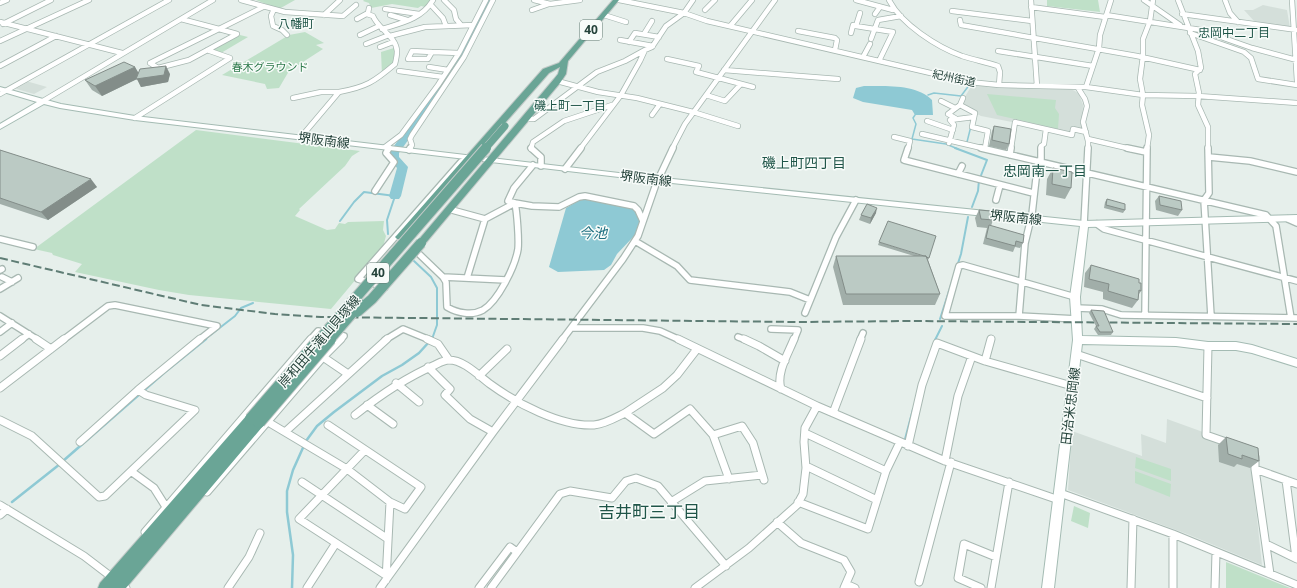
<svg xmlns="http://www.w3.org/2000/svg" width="1297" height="588" font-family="'Noto Sans','Noto Sans JP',sans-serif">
  <rect width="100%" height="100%" fill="#e6efeb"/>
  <!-- built -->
  <path fill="#d4dfda" d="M1263,5L1287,10L1290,28L1254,21L1244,10H1253Z
    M26,81L47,87L34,94L13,88Z
    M972,85L1068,88L1075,91L1079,94L1083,105L1082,130L1071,127L1070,133L1012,120V122L981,116L960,105Z
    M1167,419L1203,432V437L1250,453L1262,565L1187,534L1068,490L1072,431L1142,456L1141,434L1166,443Z"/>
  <!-- green -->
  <path fill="#bfe0c8" d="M256,0H295L279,9Z
    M364,0H432L425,7L421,6L418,8L392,4L371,8L369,3L363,1Z
    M1047,0H1098L1100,12L1047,6Z
    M305,32L324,43L316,45L323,49L289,71L279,88L267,89L265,84L222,75L289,35Z
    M240,35L248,37L221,53L210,50Z
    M394,48C399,60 390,67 382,75L381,52Z
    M987,94L1056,100L1055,108L1059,114L1058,129L997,115Z
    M196,130L360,151L352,156L345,166L299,209L300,210L295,216L327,230L335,229L339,223L345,224L348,222L384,221L383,230L386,236L383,247L331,309L189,295L159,290L75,272L82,264L53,255L52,253L34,249Z
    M1136,457L1171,469V481L1135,468Z
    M1135,471L1171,484L1170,497L1135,483Z
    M1074,506L1090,513L1088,528L1071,521Z
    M1226,562L1290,588H1226Z"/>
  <!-- water -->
  <path fill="#8ec9d4" d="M864,86C886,86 917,84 932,100L933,115H915L912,110L863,102L853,98L856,88Z
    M583,198L633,208L640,221L635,235L617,254L611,265L604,270L558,272L549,267L566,208Z"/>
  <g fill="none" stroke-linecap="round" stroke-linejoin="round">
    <!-- stream-far2 -->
    <path stroke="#8ec9d4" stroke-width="1.5" d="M928,95L934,93L961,96L970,84
      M915,115L913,118L916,124L912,139L946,144L958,149
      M967,142L971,126"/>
    <!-- stream-far1 -->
    <path stroke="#8ec9d4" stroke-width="2" d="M955,148L987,160L980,178
      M972,207L978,191L979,180
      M340,221L354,202L364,192L395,196L387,220L388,234
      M414,261L431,277L437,288V325L432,339
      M940,319L961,254L968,217
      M204,340L235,316L241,308L253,303
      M935,340L942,326"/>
    <!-- stream -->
    <path stroke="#8ec9d4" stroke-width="2.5" d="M935,341L936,339
      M905,440L913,410
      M63,461L165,372L206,339
      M12,502L60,464
      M292,588L293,555L287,512V491L293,470L306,441L317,426L334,412L382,376L402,365L419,353L429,342"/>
    <!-- river -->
    <path fill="#8ec9d4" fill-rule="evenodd" d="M485,0H493L465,59L399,153V157L408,167L401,196L399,199H391L389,196L397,168L389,158V153L456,59Z"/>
    <defs>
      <path id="street-far2" d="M241,0L285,12L343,16L356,5
        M444,0L454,10L456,19L461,25
        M534,0L550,4L580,0
        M619,0L684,13L707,21L969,82L999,85L1086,87L1143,95L1198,96L1297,103
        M856,0L893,10
        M889,0C901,24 937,47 962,56C974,60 986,62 998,66L1000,72L999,85
        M1031,0L1037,86
        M1144,0L1180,25
        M1178,0L1198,51L1201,68L1195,74L1199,93L1198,105L1208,127V149
        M1225,0L1230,13L1238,22
        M1292,0L1297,81
        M0,3L7,0
        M431,5L443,18L446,26
        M1031,7L1105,17
        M274,9L271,16L273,26L282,30L287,35
        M385,9L419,14
        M532,10L549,4
        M705,10L715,0
        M952,11L1032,21
        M860,13L856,26L893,32L879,61
        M875,14L880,7
        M1182,14L1297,30
        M324,15L340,0
        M390,15L407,20
        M604,15L626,22
        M1106,15L1201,30L1252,48L1297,60
        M181,19L219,29
        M357,19L368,13L369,8
        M960,20L961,25L1137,56L1200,70
        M0,22L122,53
        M3,24L51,0
        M731,25L752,0
        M219,29L237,34L189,60L158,68L150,63Z
        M219,29L263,7
        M382,29C401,23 422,19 433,0
        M798,31L835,38L837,40L835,50
        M851,33L853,25L856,26
        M1190,33L1244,52L1251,58L1258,79L1297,85
        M644,34L652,21
        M360,35L379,26
        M390,36L425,27L473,25
        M871,39L878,20L901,16
        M620,40L653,46
        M0,41L89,0
        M629,42L635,33L659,37
        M366,44L389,35
        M380,47L393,42
        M412,51L432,52L428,59H408Z
        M998,51L1093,66
        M432,52L459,53
        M863,57L870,44
        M667,59L699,66L696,72L753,87
        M0,66L56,36
        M429,67L448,70
        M724,70L838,79
        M399,71L443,77
        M557,81L598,92L637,98L693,112L738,126
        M1086,87L1099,48L1100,35L1111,0
        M1078,88L1085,99L1087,106L1083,122L1088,141V149
        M0,94L169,0
        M706,95L725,101L741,84
        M293,98L321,92H339
        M43,101L213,0
        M941,101L955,108
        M960,105L963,98
        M652,115L660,104
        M135,118L230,58L207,50
        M955,118L948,114L960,105L975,113L972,127L988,131L985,148
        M525,119H534L597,72L625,61L645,50
        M927,121L953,130
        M922,134L986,149
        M301,137L339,92C366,87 374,82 395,64C396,60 397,55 397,51C396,36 378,29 373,16L367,14
        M894,137L910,141L908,149
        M1088,139L1131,149
        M949,143L954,125L950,120L974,117
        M385,147L401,135L438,85L459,53L486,0
        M388,149L389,147
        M410,149L412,145L410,139L412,135L464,57L493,0
        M531,149L533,142L564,121L612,105
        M580,149L621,95L640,61L645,50L652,47L666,26L684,13L693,0
        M672,149L685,124L775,0
        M1011,149L1015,122L1072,135L1073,129L1086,132
        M1041,149V146L1044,144L1046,129
        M1147,149L1149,135L1142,105L1143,95L1140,79L1143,56V39L1150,21L1153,0"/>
      <path id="street-far1" d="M531,148L541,157V166
        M908,148L904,160L1033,193
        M981,148L1266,215L1276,226L1291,318
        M1041,148V162
        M1127,148L1146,152
        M1208,148L1209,193L1204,200L1211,316
        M409,150L410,148
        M1010,155L1011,148
        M1209,157L1250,161L1297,172
        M565,169L581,148
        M958,174L962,166
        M375,191L394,162L386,153L389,148
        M996,200L1000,185
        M452,210L485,219L515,203L532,206L559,207L579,197L585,196L634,206L638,210L643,221
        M1288,219L1297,223
        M1084,224L1088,148
        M1097,224L1104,229L1297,281
        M0,239L33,247
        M635,241L677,266L690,280L790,292L810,300
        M417,252L443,277L446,282L447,307C457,313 472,316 483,310C498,301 515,267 518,249C519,239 517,213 515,203L508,201L514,188L533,165
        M0,270L2,269
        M2,277L12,282
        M443,277L506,280
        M467,278L485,219
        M385,287L358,279L461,162L467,159
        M0,289L18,278
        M1075,297L963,265L959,266L945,316H1019L1077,319
        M1076,308L1102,309L1121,315L1297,318
        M805,313L836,237L856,200
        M1145,315L1147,148
        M0,316L38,340
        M1019,316L1025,243L1032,214L1038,161
        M573,328H643L660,331L680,340
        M771,329L798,330L794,340
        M0,332L12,323
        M738,337L746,340
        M21,340L29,334
        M63,340L108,306L115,305L217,326L199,340
        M310,340L318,331L344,336L340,340
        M385,340L403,329L430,340
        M562,340L623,259L638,236L656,184L673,148
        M860,340L863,333"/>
      <path id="street" d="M36,339L51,349
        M427,339L438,344L449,360
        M678,339L817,406L805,428L804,442L806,468L803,494L797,505L749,548L695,588
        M744,339L759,346L785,361
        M1208,346L1206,435L1229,443
        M1076,354L1207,398
        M0,356L22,339
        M323,357L348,374
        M985,361L991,339
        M428,367L450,389L445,395L470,419L493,432
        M479,376L507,349
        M396,383L419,402
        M0,388L64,339
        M781,389C776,373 788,354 794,339
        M367,405L393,424
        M817,406L945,461L1059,500
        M625,413L663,388L677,375L697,349
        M833,413L861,339
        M355,415C380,395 405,378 435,365C439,363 444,360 449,360C464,360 479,376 490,384C516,403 561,427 594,425C605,424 615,418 625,413L654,434L690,409L713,435L729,479
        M0,420L32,436L99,497L105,496L195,410L146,395L138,390L200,339
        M268,422L347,469L390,502L386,580
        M328,425L421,487L405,509L390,502
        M285,432L387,339
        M805,433L886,471
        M713,435L742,426L753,443L764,480
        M80,442L138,390
        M908,446L922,385L937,343L985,361L1072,386
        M365,450L299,519L387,576
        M1255,457V469
        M945,461L958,396L972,356
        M806,466L877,500
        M132,472L154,488L166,507
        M1286,480L1296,558
        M302,482L388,539
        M207,492L323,357L341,339
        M1060,493L1173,534L1297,585
        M671,502L705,481L762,475
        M798,502L868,529L886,471L900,442
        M0,505L84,556L126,588
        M0,515L7,509
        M777,522L801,543L844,560L851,572L844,588
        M145,532L311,339
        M1173,534V588
        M1266,544L1297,559
        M1270,574L1255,469L1297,484
        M919,582L951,462
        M846,584L855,588
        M228,588L249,557L260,533
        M307,588L336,543
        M380,588L493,432L563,339
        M479,588L510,547L517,552
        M491,588L560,494L570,491L612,498L626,481L636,478L658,486L726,566
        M981,588L958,578L964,544L996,557
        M991,588L1009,482
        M1131,588L1133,519
        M1215,588L1216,552"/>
      <path id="secondary" d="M0,87L61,104L135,116L653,177L1084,221L1297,215V221L1088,227L1080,297L1082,336L1176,338L1208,342H1236L1252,345L1297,359V367L1252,353L1236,350H1208L1176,346L1082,344L1054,588H1042L1073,340L1070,297L1080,226L653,181L135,120L60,108L44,104L0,129V124L37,102L0,91Z"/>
      <path id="primary" d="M613,0H619L568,61L566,74L560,83L424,245L421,246L416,243L554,79L558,74L560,67L549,73L403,239H397L395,237L397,235L543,69L559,63Z
        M251,414L255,415L256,418H263L265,422L263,426L126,588H98L100,583L247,415Z"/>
    </defs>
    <!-- street-far2 casing -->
    <use href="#street-far2" stroke="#a8b8b2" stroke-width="6"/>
    <!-- street-far1 casing -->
    <use href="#street-far1" stroke="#a8b8b2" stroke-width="8"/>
    <!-- street casing -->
    <use href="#street" stroke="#a8b8b2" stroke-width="9"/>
    <!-- secondary casing -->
    <use href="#secondary" stroke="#a4bbb3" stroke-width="2"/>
    <!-- primary casing -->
    <use href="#primary" stroke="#c2cac8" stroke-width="2"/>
    <!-- street-far2 -->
    <use href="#street-far2" stroke="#fff" stroke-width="4.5"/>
    <!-- street-far1 -->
    <use href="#street-far1" stroke="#fff" stroke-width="5.5"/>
    <!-- street -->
    <use href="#street" stroke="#fff" stroke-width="7"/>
    <!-- secondary -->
    <use href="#secondary" fill="#fff" fill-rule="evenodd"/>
    <!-- primary -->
    <use href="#primary" fill="#6aa596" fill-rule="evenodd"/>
    <!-- rail -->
    <path stroke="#5f7d75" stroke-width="2" stroke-dasharray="8 3.5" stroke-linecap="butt" d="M0,258L201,305L275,314L321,317L797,322L913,321L1297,324"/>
    <defs>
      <path id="primary-bridge-far2" d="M485,149L505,126"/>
      <path id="primary-bridge-far1" d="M357,312L372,299L421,243
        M319,340L486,148
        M329,340L360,304"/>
      <path id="primary-bridge" d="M251,419L320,339
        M259,422L330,339"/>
    </defs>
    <!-- primary-bridge-far2 casing -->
    <use href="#primary-bridge-far2" stroke="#c2cac8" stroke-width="8" stroke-linecap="butt"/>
    <!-- primary-bridge-far1 casing -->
    <use href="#primary-bridge-far1" stroke="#c2cac8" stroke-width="12" stroke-linecap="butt"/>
    <!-- primary-bridge casing -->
    <use href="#primary-bridge" stroke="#c2cac8" stroke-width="14" stroke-linecap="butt"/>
    <!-- primary-bridge-far2 -->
    <use href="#primary-bridge-far2" stroke="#6aa596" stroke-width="7"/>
    <!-- primary-bridge-far1 -->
    <use href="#primary-bridge-far1" stroke="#6aa596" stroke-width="10"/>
    <!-- primary-bridge -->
    <use href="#primary-bridge" stroke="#6aa596" stroke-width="12"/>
  </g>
  <!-- wall -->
  <path fill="#a1aea9" d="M135,67L138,74H170L168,82L141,87L137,79L102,96L92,90L85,80Z
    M994,126L1009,144L1006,150L989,146L992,131Z
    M0,150L97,187L48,220L0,204Z
    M1053,168L1071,188L1065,199L1046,195L1047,179Z
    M1159,196L1182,210L1178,216L1156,210L1155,201Z
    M1107,199L1125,210L1123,213L1104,208L1105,202Z
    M979,210L993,220L991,226L1023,243L1020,248L1015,247L1013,252L983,244L987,228L977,227L975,218Z
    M876,213L870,224L859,220L861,215Z
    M879,242L929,258L928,260L940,294L935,305H843L833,267L836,256H914L878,245Z
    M1091,265L1139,283L1141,291L1139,294L1138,300L1132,308L1103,299V292L1084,287L1085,273Z
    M1091,310L1113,332L1111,335H1098L1094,329L1096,326L1089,313Z
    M1226,437L1259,461L1250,468L1237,464L1234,467L1219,462L1218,445Z"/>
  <!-- shaded-wall -->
  <path fill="#838d89" d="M166,66L170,74L168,82L141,87L137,79L102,96L95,86L135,67L141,77Z
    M91,179L97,187L48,220L41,212Z
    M877,208L876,213L870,224L871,218Z"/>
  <!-- building -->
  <path fill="#bbcac4" stroke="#838d89" d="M124,62L135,67L95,86L85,80Z
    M166,66L164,75L136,79L140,69Z
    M994,126L1011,129L1009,144L992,140Z
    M0,150L91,179L41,212L0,198Z
    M1053,168L1072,172L1071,188L1052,184Z
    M1159,196L1181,201L1182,210L1160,205Z
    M1107,199L1125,204V210L1106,205Z
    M867,204L877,208L871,218L861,215Z
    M979,210L991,211L993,220L981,219Z
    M888,221L936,236L929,258L926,257V256H924L879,242Z
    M989,225L1024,235L1023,243L1016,241L1015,246L986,238Z
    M836,256H926L940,294H846Z
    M1091,265L1139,279V283H1141V291L1139,290L1138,300L1108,291L1109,284L1089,279Z
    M1091,310L1104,311L1113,332H1100L1096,326H1099Z
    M1226,437L1258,448L1259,461L1242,455V459L1228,454Z"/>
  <g text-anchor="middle" stroke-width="3" stroke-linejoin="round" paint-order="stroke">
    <!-- far-park labels -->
    <g font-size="11" fill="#2d7a4b" stroke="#f7fbf9">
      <text x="270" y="71">春木グラウンド</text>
    </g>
    <!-- far-street labels -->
    <g font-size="11" fill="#24423a" stroke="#f7fbf9">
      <text transform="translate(954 78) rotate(12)" y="4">紀州街道</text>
    </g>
    <!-- far-neighbourhood labels -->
    <g font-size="12" fill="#1f5548" stroke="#f7fbf9">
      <text x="296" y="28">八幡町</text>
      <text x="1234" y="37">忠岡中二丁目</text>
      <text x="570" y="110">磯上町一丁目</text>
    </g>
    <!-- shield labels -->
    <g fill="#f7fbf9" stroke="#637a73" stroke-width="1">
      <rect x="580" y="20" width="22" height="20" rx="3"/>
      <rect x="367" y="263" width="22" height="20" rx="3"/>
    </g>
    <g font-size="12" font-weight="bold" fill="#24423a">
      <text x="591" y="34">40</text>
      <text x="378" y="277">40</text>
    </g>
    <!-- street labels -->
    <g font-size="13" fill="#24423a" stroke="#f7fbf9">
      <text transform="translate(324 140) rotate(7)" y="5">堺阪南線</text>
      <text transform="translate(646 178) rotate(7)" y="5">堺阪南線</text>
      <text transform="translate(1016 217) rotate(6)" y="5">堺阪南線</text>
      <text transform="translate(319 341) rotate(-49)" y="5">岸和田牛滝山貝塚線</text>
      <text transform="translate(1070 406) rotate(-83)" y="5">田治米忠岡線</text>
    </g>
    <!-- neighbourhood labels -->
    <g font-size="14" fill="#1f5548" stroke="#f7fbf9">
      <text x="804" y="168">磯上町四丁目</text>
      <text x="1045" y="176">忠岡南一丁目</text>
    </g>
    <!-- water labels -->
    <g font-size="14" font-style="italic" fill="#1c6f80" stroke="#f7fbf9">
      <text x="593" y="238">今池</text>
    </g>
    <!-- near-neighbourhood labels -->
    <g font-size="17" fill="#1f5548" stroke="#f7fbf9">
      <text x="649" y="518">吉井町三丁目</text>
    </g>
  </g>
</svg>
